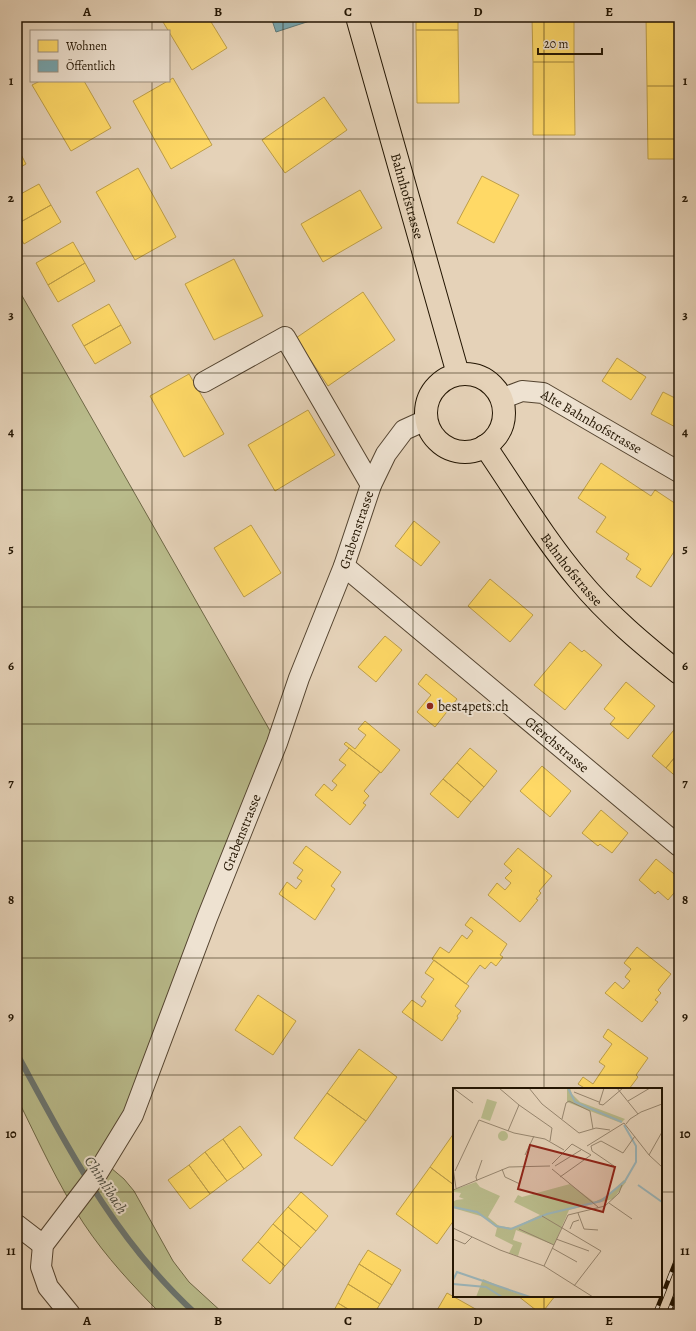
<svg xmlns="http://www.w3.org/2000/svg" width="696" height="1331" font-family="Alegreya,serif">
  <rect width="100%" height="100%" fill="#e5d2b8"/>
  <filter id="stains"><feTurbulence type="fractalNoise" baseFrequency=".005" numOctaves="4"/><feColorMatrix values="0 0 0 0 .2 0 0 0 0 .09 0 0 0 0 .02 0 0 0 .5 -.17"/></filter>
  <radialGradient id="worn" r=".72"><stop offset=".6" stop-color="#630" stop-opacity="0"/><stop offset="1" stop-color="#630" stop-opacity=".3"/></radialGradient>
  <!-- green -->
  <path fill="#b9bb8b" stroke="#6e6846" d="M17,287L277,743L104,1162L124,1179L134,1191L173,1261L189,1282L224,1314H161C133,1286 106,1257 84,1224C58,1185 38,1140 17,1098Z"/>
  <!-- homes -->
  <path fill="#ffd966" stroke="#bd9e48" d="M160,17H208L227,48L192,70Z
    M416,17H458V30H416Z
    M532,17H574V62H533Z
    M646,17H679V86H647Z
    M416,30H458L459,103H417Z
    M533,62H574L575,135H533Z
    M173,78L212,145L171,169L133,101Z
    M40,81H84L111,128L71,151L32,85Z
    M647,86H679V159H648Z
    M324,97L347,130L285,173L262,140Z
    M17,147L26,164L17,169Z
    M138,168L176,237L135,260L96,192Z
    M482,176L519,195L494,243L457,223Z
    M39,184L51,205L17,224V196Z
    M360,190L382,228L323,262L301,224Z
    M51,205L61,222L24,244L17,231V224Z
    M73,242L85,263L48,285L36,263Z
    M234,259L263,316L214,340L185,284Z
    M85,263L95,281L58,302L48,285Z
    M363,292L395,340L328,386L296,338Z
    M109,304L121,325L84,346L72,325Z
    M121,325L131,343L95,364L84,346Z
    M617,358L646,377L631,400L602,381Z
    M189,374L224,434L184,457L150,396Z
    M663,392L679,400V429L651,414Z
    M308,410L335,455L275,491L248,445Z
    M601,463L651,496L655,490L679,506V544L651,587L636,577L641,569L626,559L629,554L596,532L606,517L578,498Z
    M414,521L440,542L421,566L395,546Z
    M251,525L281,573L244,597L214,548Z
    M490,579L533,615L510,642L468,606Z
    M385,636L402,650L376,682L358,667Z
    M570,642L582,652L584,650L602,665L565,710L534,685Z
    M426,674L457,699L435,727L417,712L431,695L418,684Z
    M626,682L655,706L628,739L610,724L615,718L604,709Z
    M365,721L400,750L381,773L344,744L346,742L355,749L366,735L358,729Z
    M679,724V752L666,768L652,756Z
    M349,748L380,772L364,791L369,796L363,803L366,805L350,825L315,795L324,784L332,791L337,785L332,781L346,765L339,760Z
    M470,748L497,771L484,787L457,763Z
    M679,752V779L666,768Z
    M457,763L484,787L471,802L443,779Z
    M542,766L571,791L550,817L520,791Z
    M443,779L471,802L458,818L430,794Z
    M601,810L628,833L612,853L600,844L598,846L582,833Z
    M306,846L341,872L331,886L335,889L315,920L279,894L287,882L296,889L302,881L297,878L303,870L293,863Z
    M518,848L552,876L539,891L541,893L536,899L538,900L520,922L488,895L497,883L505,890L511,883L505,878L512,871L504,864Z
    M656,859L679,878V887L668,900L658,891L655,894L639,880Z
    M471,917L507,944L500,955L503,957L496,966L491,962L485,969L480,965L466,984L432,959L440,947L449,953L462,935L467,939L473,931L465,925Z
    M637,947L671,974L658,990L661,993L655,1000L658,1002L642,1022L605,993L615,982L623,989L630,981L625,977L631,969L624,963Z
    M434,960L469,986L455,1006L461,1011L457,1016L458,1018L442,1041L402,1012L412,1000L422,1007L426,1001L421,997L434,979L425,973Z
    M258,995L296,1021L273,1055L235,1030Z
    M608,1029L648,1058L636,1075L638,1077L629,1089H586L578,1084L583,1077L593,1084L605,1066L599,1062L612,1044L603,1037Z
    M359,1049L397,1077L366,1121L327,1093Z
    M327,1093L366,1121L332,1166L294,1138Z
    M240,1126L262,1155L244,1169L223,1139Z
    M454,1133V1185L430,1167Z
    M223,1139L244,1169L227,1181L205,1152Z
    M205,1152L227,1181L210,1194L189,1165Z
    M189,1165L210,1194L190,1209L168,1180Z
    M430,1167L454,1185V1220L437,1244L396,1214Z
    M301,1192L328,1216L316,1231L288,1207Z
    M288,1207L316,1231L301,1248L273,1224Z
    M273,1224L301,1248L285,1266L258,1242Z
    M258,1242L285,1266L270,1284L242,1260Z
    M368,1250L401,1270L392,1285L359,1264Z
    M359,1264L392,1285L380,1304L348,1284Z
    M348,1284L380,1304L374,1314H356L338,1303Z
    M447,1293L479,1311L478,1314H439L436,1312Z
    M518,1296H555L541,1314Z
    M338,1303L356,1314H332Z"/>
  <!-- public -->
  <path fill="#76a5af" stroke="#5d7a7b" d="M271,17H322L276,32Z"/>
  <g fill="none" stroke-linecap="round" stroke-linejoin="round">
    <!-- stream -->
    <path stroke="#6b7570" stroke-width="6" d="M17,1054C69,1149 114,1239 196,1314"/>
    <defs>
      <g id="minor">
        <path d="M204,382L285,337L371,485"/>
        <path id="s1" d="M501,399L522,391L543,393L679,472"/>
        <path id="s2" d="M344,566L679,846"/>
        <path d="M17,1225L43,1245"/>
        <path id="s3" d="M70,1314L48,1287L41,1267L43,1245L97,1174L133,1115L207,918L277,743L299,678L344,566L371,485L386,454L404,430L426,420"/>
      </g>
      <g id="major">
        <path id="s4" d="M357,17L458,374"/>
        <circle cx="465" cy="413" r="39"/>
        <path id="s5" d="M485,446C516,491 544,539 579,580C608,615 644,645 679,673"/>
      </g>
    </defs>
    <!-- minor casing -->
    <use href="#minor" stroke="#544430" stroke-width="22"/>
    <!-- major casing -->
    <use href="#major" stroke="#231502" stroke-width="24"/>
    <!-- minor -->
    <use href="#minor" stroke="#eee2d1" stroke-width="20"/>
    <!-- major -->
    <use href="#major" stroke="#e5d2b8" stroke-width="22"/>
    <defs>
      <path id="rail" d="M655,1314L679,1253
        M668,1314L679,1286"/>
    </defs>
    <!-- rail casing -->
    <use href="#rail" stroke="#231502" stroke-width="4.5"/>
    <!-- rail -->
    <use href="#rail" stroke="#eee2d1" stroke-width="3" stroke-dasharray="9" stroke-linecap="butt"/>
  </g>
  <!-- grid -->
  <path fill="none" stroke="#231502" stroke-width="1" stroke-opacity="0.55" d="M152,17V31M283,17V1314M413,17V1314M544,17V1089M152,81V1314M17,139H679M17,256H679M17,373H679M17,490H679M17,607H679M17,724H679M17,841H679M17,958H679M17,1075H679M17,1192H454M661,1192H679M544,1296V1314"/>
  <!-- markers -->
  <circle fill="#8f2418" stroke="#eee2d1" stroke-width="1.5" cx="430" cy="706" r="4"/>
  <g text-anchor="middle" stroke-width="4" stroke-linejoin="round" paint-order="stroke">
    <!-- street labels -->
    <g font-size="14" fill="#231502" stroke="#eee2d1">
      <text dy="5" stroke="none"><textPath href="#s4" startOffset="186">Bahnhofstrasse</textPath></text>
      <text dy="5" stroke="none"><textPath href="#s1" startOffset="100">Alte Bahnhofstrasse</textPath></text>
      <text dy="5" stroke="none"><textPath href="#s3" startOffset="863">Grabenstrasse</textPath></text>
      <text dy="5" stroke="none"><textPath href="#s5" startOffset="151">Bahnhofstrasse</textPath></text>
      <text dy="5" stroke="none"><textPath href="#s2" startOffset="278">Gferchstrasse</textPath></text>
      <text dy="5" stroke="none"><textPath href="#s3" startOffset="539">Grabenstrasse</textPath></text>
    </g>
    <!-- poi labels -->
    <g font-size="14" fill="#231502" stroke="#eee2d1" text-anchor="start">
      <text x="438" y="711">best4pets.ch</text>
    </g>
    <!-- water labels -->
    <g font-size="15" font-style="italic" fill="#4d4d42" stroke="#eee2d1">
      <text transform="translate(106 1185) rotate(57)" y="5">Chimlibach</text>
    </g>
  </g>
  <!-- overview -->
  <g transform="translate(453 1088)">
    <rect width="209" height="209" fill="#e5d2b8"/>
    <path d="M114,0H117L119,6L127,14L172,31L168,35L114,14ZM34,11L44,14L37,33L28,30ZM45 48a5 5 0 1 1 10 0a5 5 0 1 1-10 0ZM171,92L173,94L160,111L116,122L101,157L63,142L60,152L69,155L65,168L56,165L60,157L42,148L44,140L31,129L0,120V114L3,112L11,111L6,109L8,105L0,104V102L23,94L27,99L47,108L35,129L46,138L60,140L87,127L61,114L65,107L69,109L117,96L141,114L154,108ZM30,191L60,204L79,209H23Z" fill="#b9bb8b"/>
    <path fill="none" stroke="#9bb5ba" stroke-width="2" d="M115,0L122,14L169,34M185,97L209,114M0,119L24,124L43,138L58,141L94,126L148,113L172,93L183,74V58L171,37M0,192L4,184L77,209M0,196L33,199L49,209"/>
    <path fill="none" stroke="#97866f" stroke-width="1" d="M0,0L20,15M46,0L66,17L55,43M76,0L89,16L126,45L143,40L157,42M151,0L146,16L150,17L170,0M164,0L185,26M121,4L146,14M175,13L197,0M66,17L99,40L97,53M109,31L113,15L116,13L137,23L140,41M173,36L177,31L188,24L209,16M134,58L171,35L196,67L209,79M72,67L81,48M196,67L209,44M99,76L119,56L138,67L107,89M102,78L128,62M161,78L139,63L138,58L148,53L170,65L182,48M0,80L3,100M49,81L52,89L67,96M99,81L145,119M2,83L26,32L61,45L92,51L111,62M24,93L23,89L29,72M0,102L56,79L97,78M156,115L179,131M125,125L131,141L145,142M89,128L148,163L121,198M0,140L47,162L91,178L140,209M66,141L101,157M117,141L120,134L126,132M0,151L12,156L19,149M103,151L136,163M99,160L124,174M91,178L115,127L152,118L166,105L169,97"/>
    <path fill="#8f2418" fill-opacity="0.15" stroke="#8f2418" stroke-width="2" d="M77,57L162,79L150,124L65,101Z"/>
    <rect width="209" height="209" fill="none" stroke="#231502" stroke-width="2"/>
  </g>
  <!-- margin -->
  <rect width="696" height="1331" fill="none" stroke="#e5d2b8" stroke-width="44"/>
  <!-- legend -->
  <rect x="30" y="30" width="140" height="52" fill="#eee2d1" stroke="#9d907e"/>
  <rect x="38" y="40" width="20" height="12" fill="#ffd966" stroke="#9d907e"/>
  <text x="66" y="50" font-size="12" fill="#231502">Wohnen</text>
  <rect x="38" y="60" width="20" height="12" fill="#76a5af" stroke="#9d907e"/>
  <text x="66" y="70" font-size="12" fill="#231502">Öffentlich</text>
  <!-- scale -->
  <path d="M538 48v6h64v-6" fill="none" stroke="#231502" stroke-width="2"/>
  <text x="544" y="48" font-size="12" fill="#231502" stroke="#eee2d1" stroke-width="3" paint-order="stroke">20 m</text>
  <rect x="22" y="22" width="652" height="1287" fill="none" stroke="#231502" stroke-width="1.5"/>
  <g font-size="13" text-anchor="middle" font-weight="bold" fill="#231502">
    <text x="87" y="16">A</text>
    <text x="218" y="16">B</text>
    <text x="348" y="16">C</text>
    <text x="478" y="16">D</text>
    <text x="609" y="16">E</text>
    <text x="11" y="85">1</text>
    <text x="685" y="85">1</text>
    <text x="11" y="202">2</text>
    <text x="685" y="202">2</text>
    <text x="11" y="319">3</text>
    <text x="685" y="319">3</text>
    <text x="11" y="436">4</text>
    <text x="685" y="436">4</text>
    <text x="11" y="553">5</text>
    <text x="685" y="553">5</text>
    <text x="11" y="670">6</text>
    <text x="685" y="670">6</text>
    <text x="11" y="787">7</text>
    <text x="685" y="787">7</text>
    <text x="11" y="904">8</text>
    <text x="685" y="904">8</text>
    <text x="11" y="1021">9</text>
    <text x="685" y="1021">9</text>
    <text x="11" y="1138">10</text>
    <text x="685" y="1138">10</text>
    <text x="11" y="1255">11</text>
    <text x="685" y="1255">11</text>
    <text x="87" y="1325">A</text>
    <text x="218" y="1325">B</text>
    <text x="348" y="1325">C</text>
    <text x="478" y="1325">D</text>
    <text x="609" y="1325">E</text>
  </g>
  <rect width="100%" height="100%" filter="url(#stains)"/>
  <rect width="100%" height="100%" fill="url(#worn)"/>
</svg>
